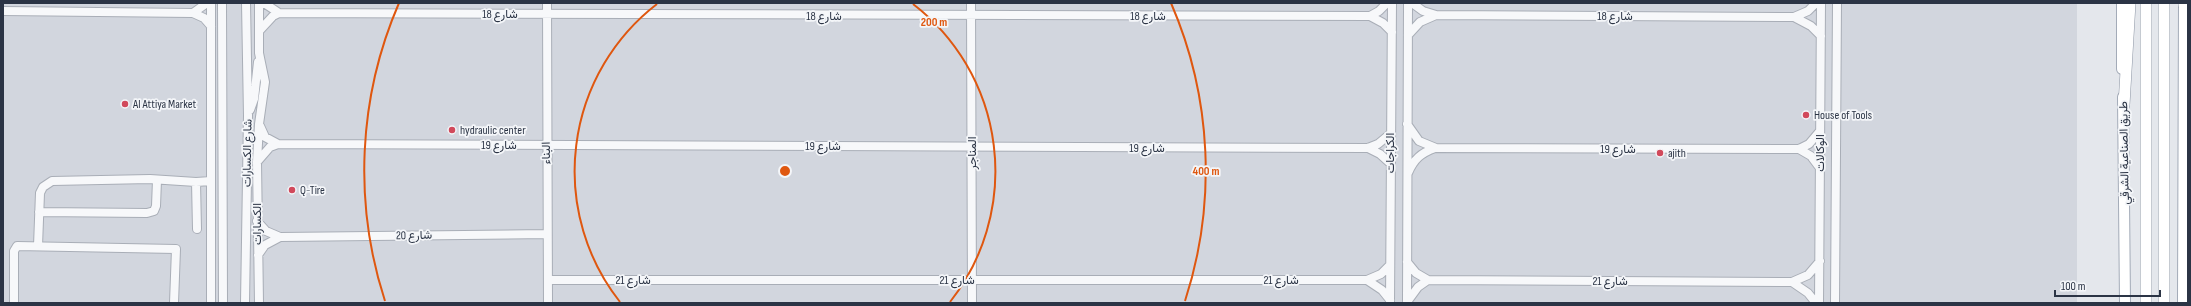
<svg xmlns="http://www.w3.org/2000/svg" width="2191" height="306" font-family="'Sofia Sans Condensed',Vazirmatn,sans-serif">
  <rect width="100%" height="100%" fill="#e4e7ec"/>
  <!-- built -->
  <path fill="#d2d6de" d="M3,3H2077V303H3Z"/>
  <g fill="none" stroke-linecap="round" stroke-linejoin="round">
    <defs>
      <path id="minor" d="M211,3V303
        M222,3L223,303
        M264,3L279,13
        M547,3L548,303
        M971,3L972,303
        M1412,3L1423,11L1436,15
        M3,11L193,13L204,18L211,26
        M193,13L207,3
        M1370,16L1379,11L1387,3
        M1794,17L1811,26L1821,36
        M260,30L273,16L279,13L1370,16L1383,23L1392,32
        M1408,35L1420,22L1436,15L1794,17L1808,11L1816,3
        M250,110L254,99L258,62
        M1407,124L1419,141L1436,148L1799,149L1809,144L1820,131
        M260,126L265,137L278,144
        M1368,148L1380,154L1390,163
        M1799,149L1811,156L1820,168
        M257,162L270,147L278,144L1368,148L1378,144L1390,134
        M1408,173C1414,159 1421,153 1435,148
        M196,182L197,229
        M39,212L147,213L154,211L156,206L157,180
        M257,221L266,231L280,237L547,234
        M38,246L40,193L43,187L52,181L150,179L196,182L211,181
        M258,255L265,245L280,237
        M1407,262L1416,273L1428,280L1792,282L1808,275L1820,261
        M548,280H1367L1381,274L1390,265
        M1367,280L1382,290L1390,300
        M1792,282L1808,293L1816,303
        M1407,302L1418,287L1428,280
        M14,303V251L17,246L176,249L174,303
        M245,303L248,116L246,3
        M259,303L257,162L259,124L265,82L259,53V3
        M1390,303L1392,3
        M1407,303L1408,3
        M1819,303L1821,3
        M1835,303L1837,3"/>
      <path id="major" d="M2122,3V69
        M2123,97L2125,303
        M2183,303L2184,3"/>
      <path id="highway" d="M2184,3V5
        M2124,105L2130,3
        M2146,303V3
        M2164,303V3"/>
    </defs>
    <!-- minor casing -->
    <use href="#minor" stroke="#a9aeb7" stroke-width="10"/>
    <!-- major casing -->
    <use href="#major" stroke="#a3abb8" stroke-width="12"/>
    <!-- highway casing -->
    <use href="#highway" stroke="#8b94a3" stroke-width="12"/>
    <!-- minor -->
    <use href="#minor" stroke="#f7f8fa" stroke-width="8"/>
    <!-- major -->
    <use href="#major" stroke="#fff" stroke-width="10"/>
    <!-- highway -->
    <use href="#highway" stroke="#fff" stroke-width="11"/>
  </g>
  <!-- distance rings -->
  <g fill="none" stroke="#df570f" stroke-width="2">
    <path d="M620 302A211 211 0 0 1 657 4M913 4A211 211 0 0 1 950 302"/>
    <path d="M385 301A421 421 0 0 1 399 3M1171 3A421 421 0 0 1 1185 301"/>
  </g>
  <!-- markers -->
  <g fill="#d1495b" stroke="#f4f6f9" stroke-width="1.5">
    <circle cx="125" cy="104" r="4"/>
    <circle cx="1806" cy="115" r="4"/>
    <circle cx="452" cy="130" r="4"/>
    <circle cx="1660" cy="153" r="4"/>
    <circle cx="292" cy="190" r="4"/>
  </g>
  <g text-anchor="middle" stroke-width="3.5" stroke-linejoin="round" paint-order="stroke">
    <!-- street labels -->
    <g font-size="12" fill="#2b3445" stroke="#f4f6f9">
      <text x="500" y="18">شارع 18</text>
      <text x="824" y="20">شارع 18</text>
      <text x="1148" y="20">شارع 18</text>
      <text x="1615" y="20">شارع 18</text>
      <text x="499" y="149">شارع 19</text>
      <text x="823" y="150">شارع 19</text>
      <text x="1147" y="152">شارع 19</text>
      <text x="1618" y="153">شارع 19</text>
      <text transform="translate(247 153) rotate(-89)" y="4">شارع الكسارات</text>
      <text transform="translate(546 153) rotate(-91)" y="4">البناء</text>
      <text transform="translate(972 153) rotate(-90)" y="4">المناجر</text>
      <text transform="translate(1390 153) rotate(-90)" y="4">الكراجات</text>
      <text transform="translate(1820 153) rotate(-90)" y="4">الوكالات</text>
      <text transform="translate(2124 153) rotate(-91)" y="4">طريق الصناعية الشرقي</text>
      <text transform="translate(257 224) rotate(-90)" y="4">الكسارات</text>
      <text transform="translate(414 235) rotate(-1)" y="4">شارع 20</text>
      <text x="633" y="284">شارع 21</text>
      <text x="957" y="284">شارع 21</text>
      <text x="1281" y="284">شارع 21</text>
      <text x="1610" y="285">شارع 21</text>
    </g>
    <!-- poi labels -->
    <g font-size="12" fill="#2b3445" stroke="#f4f6f9" text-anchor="start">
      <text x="133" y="108">Al Attiya Market</text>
      <text x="1814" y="119">House of Tools</text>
      <text x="460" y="134">hydraulic center</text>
      <text x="1668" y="157">ajith</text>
      <text x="300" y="194">Q-Tire</text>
    </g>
  </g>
  <circle cx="785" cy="171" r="6" fill="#df570f" stroke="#f4f6f9" stroke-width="2"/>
  <g font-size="12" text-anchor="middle" font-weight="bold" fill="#df570f" stroke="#f4f6f9" stroke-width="3.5" stroke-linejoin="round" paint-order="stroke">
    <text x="934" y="26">200 m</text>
    <text x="1206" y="175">400 m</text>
  </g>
  <!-- border -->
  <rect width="2191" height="306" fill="none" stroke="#2b3445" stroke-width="8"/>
  <!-- scale -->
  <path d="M2055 290v6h105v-6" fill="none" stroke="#2b3445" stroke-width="2"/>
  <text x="2061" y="290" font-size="12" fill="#2b3445" stroke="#f4f6f9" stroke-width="3" paint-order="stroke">100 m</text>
</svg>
